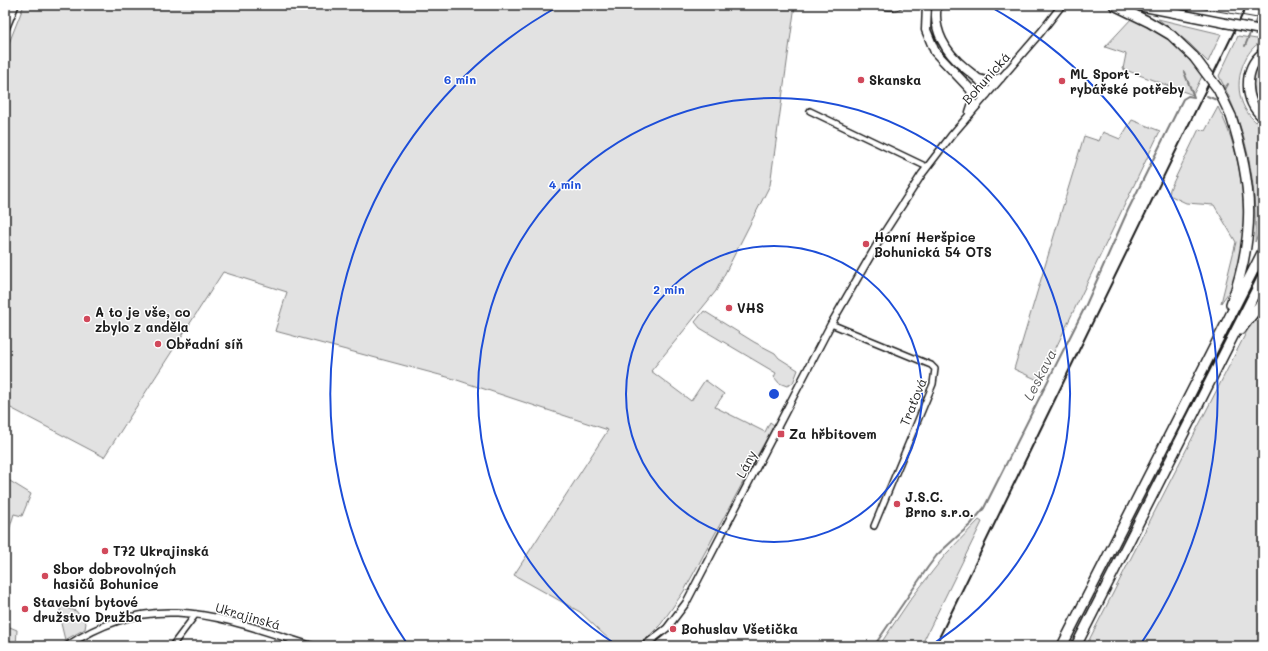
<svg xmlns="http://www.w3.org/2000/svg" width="1268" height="651" font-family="Mali,sans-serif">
  <rect width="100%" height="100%" fill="#fff"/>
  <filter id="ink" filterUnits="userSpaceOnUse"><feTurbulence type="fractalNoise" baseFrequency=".025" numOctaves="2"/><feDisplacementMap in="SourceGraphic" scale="8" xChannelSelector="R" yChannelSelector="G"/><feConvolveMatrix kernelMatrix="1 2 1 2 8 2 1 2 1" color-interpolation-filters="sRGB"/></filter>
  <g filter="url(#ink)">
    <!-- green -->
    <path fill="#e2e2e2" stroke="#7f7f7f" d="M24,5H795L770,185L716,291L651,371L691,401L705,380L724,394L715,407L765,432L770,422L774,425L684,591L661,624L646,639L633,646H616L580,612L514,575L608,430L451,378L275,331L287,292L223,272L104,457L5,405V53Z
      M931,5H934V30L942,48L937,47L931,31Z
      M1132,18L1180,45L1203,74L1193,95L1123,69L1126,54L1105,47Z
      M1158,19L1221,34L1208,62L1189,43Z
      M1238,36L1263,40V42C1256,43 1251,50 1247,56C1233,81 1237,111 1263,127V225L1255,242C1257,181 1247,130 1219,76Z
      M946,56L975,82L973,85L957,71Z
      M1263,56V114L1255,104L1251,79Z
      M1218,107C1245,160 1251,225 1234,282C1232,289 1225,297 1221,303L1236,242L1214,205L1186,203L1169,195L1170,189L1199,129L1205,131Z
      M1132,120L1160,131L1040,381L1014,369L1084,136L1099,141L1103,132L1120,139Z
      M1263,309V646H1086L1249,327Z
      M704,311L754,342L775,353L779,358L798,370L793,383L787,386L779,383L774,377L776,373L700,328L695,322Z
      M5,478L31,494L22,516L14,514L9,530L5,529Z
      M979,520L982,522L921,646H879L910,600L946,554Z
      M61,606L76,611L86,623L85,629L65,640L59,615Z
      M5,625L17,630L16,646H5Z"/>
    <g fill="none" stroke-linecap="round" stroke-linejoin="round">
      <!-- stream -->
      <path stroke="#7a7a7a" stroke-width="2" d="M1253,27L1261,9
        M1245,46L1251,31
        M1223,93L1228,84
        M1207,96L1219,101V99
        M874,646L928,567L937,555L971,524L984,508L1085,307L1128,210L1183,99L1188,96L1194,97L1184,72"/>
      <defs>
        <path id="minor" d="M810,111L927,167
          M831,324L931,365L935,369L933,384L874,526
          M172,646L196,614
          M289,646L293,640"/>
        <path id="tertiary" d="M67,646C154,587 222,618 312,646
          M644,646L667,628L686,603L831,324L882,236L922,174L951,136L1041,32L1062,5"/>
        <path id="secondary" d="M5,29L15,5"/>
        <path id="trunk" d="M927,5L926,30L935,52L971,90L980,94H986C985,81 974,76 965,68C946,53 932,30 937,5
          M1134,5L1225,23
          M1258,5L1263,6
          M979,79L990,82L1000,78
          M970,112L973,103L971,90"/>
        <path id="motorway" d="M1114,5L1149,22L1171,35L1194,57
          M1263,53C1243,69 1244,101 1263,117
          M1231,304C1256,235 1253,185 1231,116
          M1241,329L1263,301
          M1062,646L1263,251
          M1076,646L1263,277"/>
      </defs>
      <!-- minor casing -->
      <use href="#minor" stroke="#1c1c1c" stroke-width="8"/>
      <!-- tertiary casing -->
      <use href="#tertiary" stroke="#1c1c1c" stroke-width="9"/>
      <!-- secondary casing -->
      <use href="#secondary" stroke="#1c1c1c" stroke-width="10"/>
      <!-- trunk casing -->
      <use href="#trunk" stroke="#1c1c1c" stroke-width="11"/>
      <!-- motorway casing -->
      <use href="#motorway" stroke="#1c1c1c" stroke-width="12"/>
      <!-- minor -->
      <use href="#minor" stroke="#fff" stroke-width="5"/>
      <!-- tertiary -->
      <use href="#tertiary" stroke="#fff" stroke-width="6"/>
      <!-- secondary -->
      <use href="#secondary" stroke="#fff" stroke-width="7"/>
      <!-- trunk -->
      <use href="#trunk" stroke="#fff" stroke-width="8"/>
      <!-- motorway -->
      <use href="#motorway" stroke="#fff" stroke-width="9"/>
      <!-- tram -->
      <path stroke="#1c1c1c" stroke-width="1" d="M874,5C884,12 896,13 906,5
        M1184,5L1263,19"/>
      <!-- rail -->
      <path stroke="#1c1c1c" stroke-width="2" d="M935,646L1247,5"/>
      <defs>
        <path id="trunk-bridge" d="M1225,23L1261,30"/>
        <path id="motorway-bridge" d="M1194,57L1218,89L1231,116"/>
      </defs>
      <!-- trunk-bridge casing -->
      <use href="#trunk-bridge" stroke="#1c1c1c" stroke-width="11" stroke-linecap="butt"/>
      <!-- motorway-bridge casing -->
      <use href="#motorway-bridge" stroke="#1c1c1c" stroke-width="12" stroke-linecap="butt"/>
      <!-- trunk-bridge -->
      <use href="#trunk-bridge" stroke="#fff" stroke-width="8"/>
      <!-- motorway-bridge -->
      <use href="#motorway-bridge" stroke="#fff" stroke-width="9"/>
    </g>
  </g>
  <!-- distance rings -->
  <g fill="none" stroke="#1d4ed8" stroke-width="2">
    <circle cx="774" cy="394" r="148"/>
    <path d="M617 645A296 296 0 1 1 931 645"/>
    <path d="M408 645A444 444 0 0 1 559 6M989 6A444 444 0 0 1 1140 645"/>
  </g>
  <!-- markers -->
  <g fill="#d1495b" stroke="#fff" stroke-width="1.5">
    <circle cx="861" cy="80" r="4"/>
    <circle cx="1062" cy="81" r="4"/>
    <circle cx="866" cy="244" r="4"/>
    <circle cx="729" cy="308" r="4"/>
    <circle cx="87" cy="319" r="4"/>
    <circle cx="158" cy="344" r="4"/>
    <rect x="777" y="430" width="8" height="8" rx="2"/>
    <circle cx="897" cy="504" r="4"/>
    <circle cx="105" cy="551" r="4"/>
    <circle cx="45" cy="576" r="4"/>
    <circle cx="25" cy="609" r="4"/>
    <circle cx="673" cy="629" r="4"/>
  </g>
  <g text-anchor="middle" stroke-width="3" stroke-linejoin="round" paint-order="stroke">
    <!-- poi labels -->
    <g font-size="13" font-weight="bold" fill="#1c1c1c" stroke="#fff" text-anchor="start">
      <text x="1070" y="79">ML Sport -<tspan x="1070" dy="15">rybářské potřeby</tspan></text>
      <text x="869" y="85">Skanska</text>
      <text x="874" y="242">Horní Heršpice<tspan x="874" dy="15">Bohunická 54 OTS</tspan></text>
      <text x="737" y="313">VHS</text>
      <text x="95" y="317">A to je vše, co<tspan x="95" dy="15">zbylo z anděla</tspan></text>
      <text x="166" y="349">Obřadní síň</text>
      <text x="789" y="439">Za hřbitovem</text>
      <text x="905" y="502">J.S.C.<tspan x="905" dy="15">Brno s.r.o.</tspan></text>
      <text x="113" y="556">T72 Ukrajinská</text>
      <text x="53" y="574">Sbor dobrovolných<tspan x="53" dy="15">hasičů Bohunice</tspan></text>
      <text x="33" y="607">Stavební bytové<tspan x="33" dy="15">družstvo Družba</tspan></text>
      <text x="681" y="634">Bohuslav Všetička</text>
    </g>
    <!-- street labels -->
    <g font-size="13" fill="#1c1c1c" stroke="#fff">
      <text transform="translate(986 78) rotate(-48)" y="5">Bohunická</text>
      <text transform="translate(913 402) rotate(-68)" y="5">Traťová</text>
      <text transform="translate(746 464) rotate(-63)" y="5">Lány</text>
      <text transform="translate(248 616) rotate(16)" y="5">Ukrajinská</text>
    </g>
    <!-- water labels -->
    <g font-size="14" font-style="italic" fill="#5a5a5a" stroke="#fff">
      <text transform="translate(1040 375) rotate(-63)" y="5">Leskava</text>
    </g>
  </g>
  <circle cx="774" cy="394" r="6" fill="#1d4ed8" stroke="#fff" stroke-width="2"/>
  <g font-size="12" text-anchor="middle" font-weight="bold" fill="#1d4ed8" stroke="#fff" stroke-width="3" stroke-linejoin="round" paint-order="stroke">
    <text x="460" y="84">6 min</text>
    <text x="565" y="189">4 min</text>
    <text x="669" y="294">2 min</text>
  </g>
  <!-- margin -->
  <rect width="1268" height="651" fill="none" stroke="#fff" stroke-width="20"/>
  <rect x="10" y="10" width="1248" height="631" fill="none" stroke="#1c1c1c" stroke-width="1.5" filter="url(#ink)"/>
</svg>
